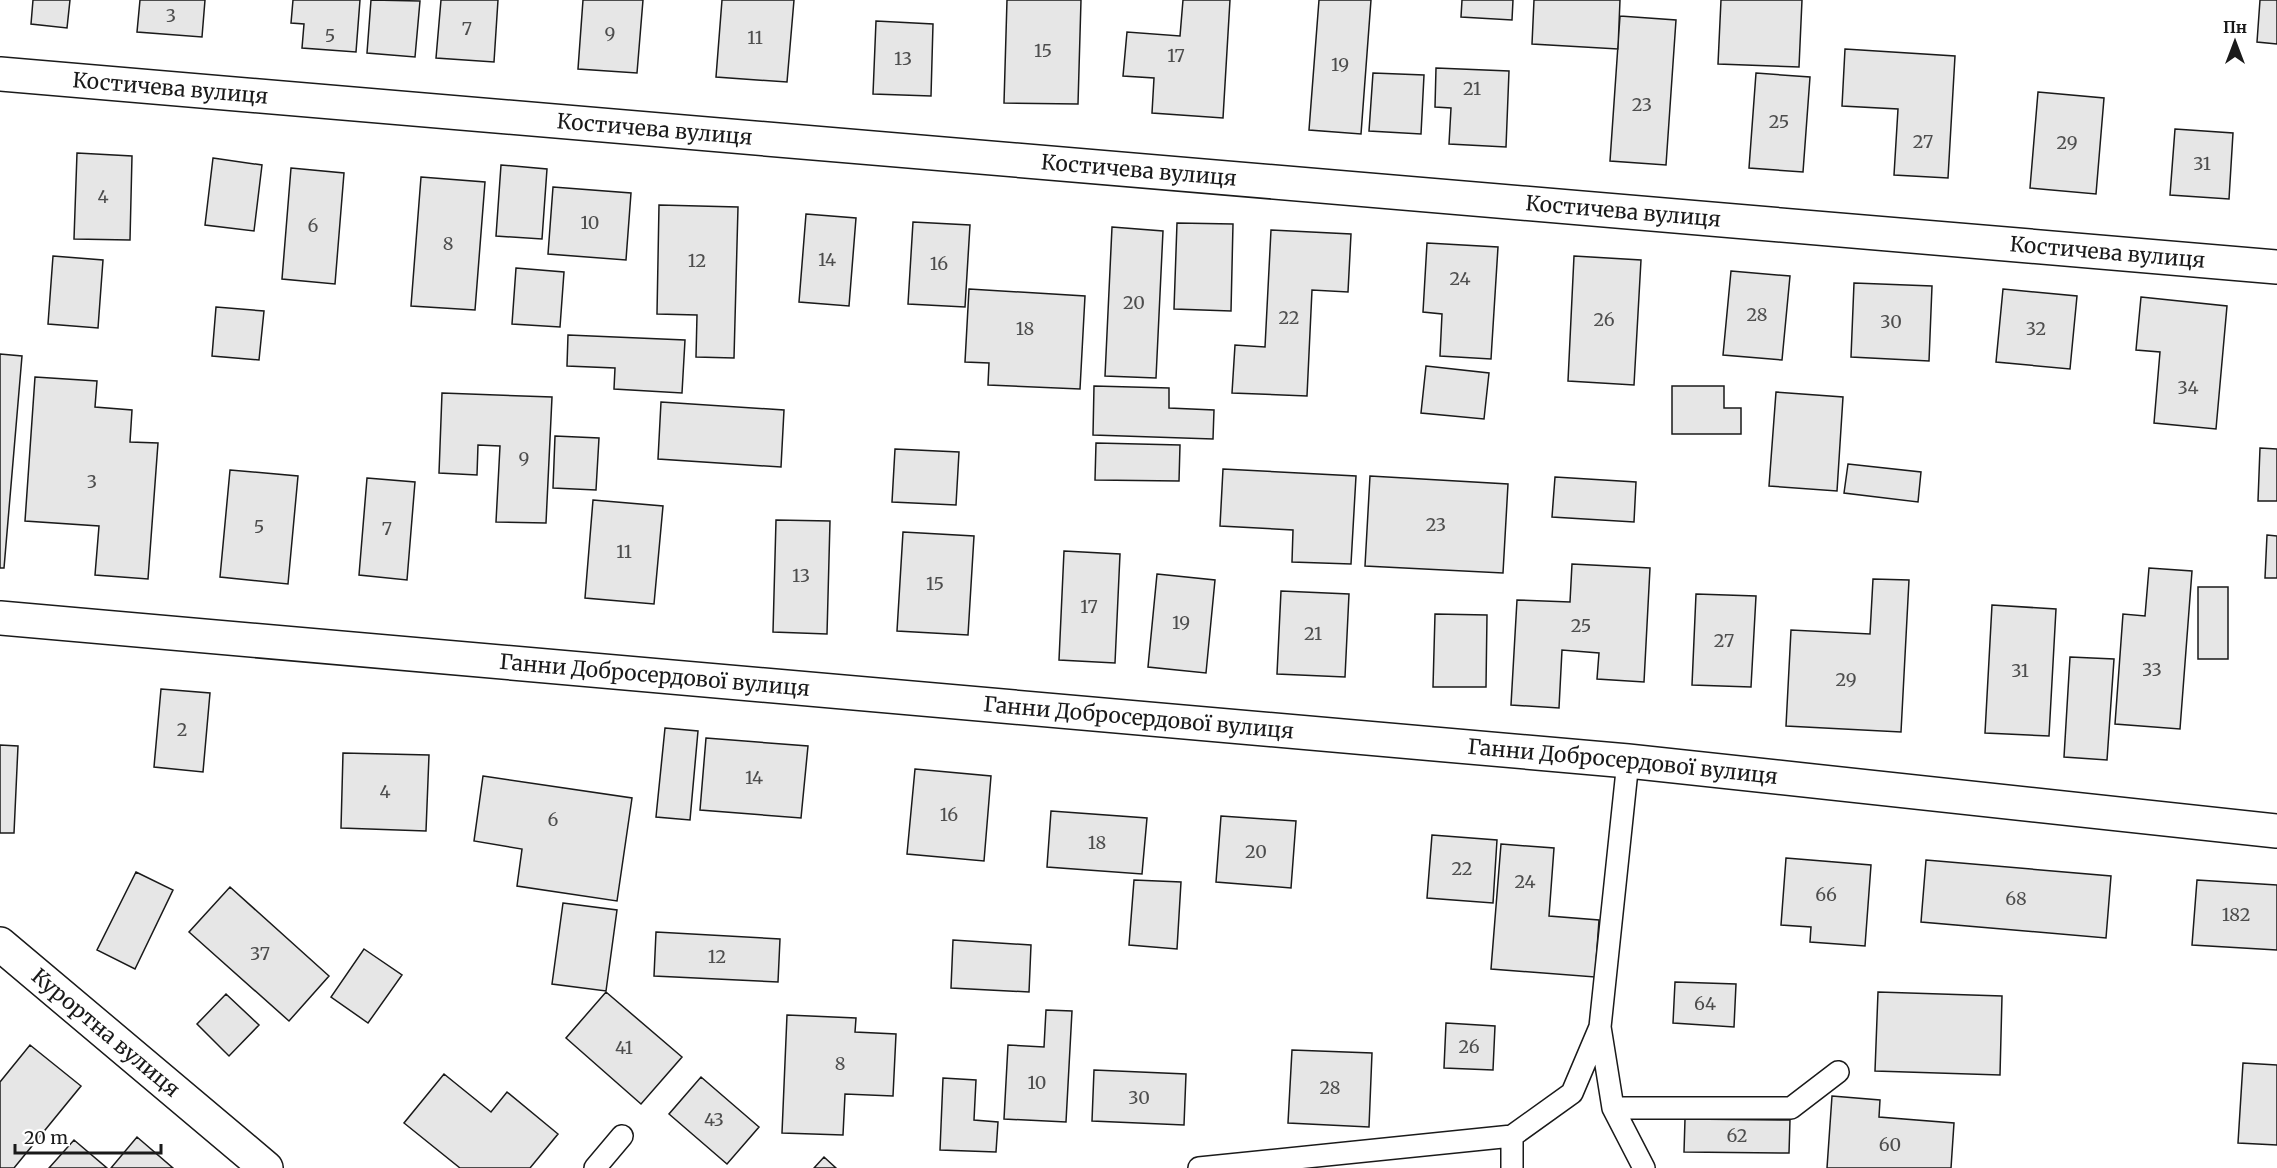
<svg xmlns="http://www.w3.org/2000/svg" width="2277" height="1168" font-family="Merriweather,serif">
  <rect width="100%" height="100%" fill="#fff"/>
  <!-- building -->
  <path fill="#e6e6e6" stroke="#1a1a1a" stroke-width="1.5" d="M33,0H70L67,28L31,24Z
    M140,0H205L202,37L137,32Z
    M293,0H360L356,52L302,48L304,24L291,23Z
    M371,0L420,1L415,57L367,53Z
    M441,0H498L494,62L436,58Z
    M583,0H643L637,73L578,69Z
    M722,0H794L787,82L716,77Z
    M1007,0H1081L1078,104L1004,103Z
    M1183,0H1230L1223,118L1152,113L1154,78L1123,76L1127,32L1180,36Z
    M1319,0H1371L1361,134L1309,130Z
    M1462,0H1513L1512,20L1461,17Z
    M1534,0H1620L1618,49L1532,44Z
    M1721,0H1802L1799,67L1718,64Z
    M2260,0H2277V44L2257,42Z
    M1620,16L1676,20L1666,165L1610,161Z
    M876,21L933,24L931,96L873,94Z
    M1845,49L1955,56L1948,178L1894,175L1898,109L1842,106Z
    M1436,68L1509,71L1506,147L1449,144L1451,108L1435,107Z
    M1373,73L1424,75L1421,134L1369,131Z
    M1756,73L1810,77L1803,172L1749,168Z
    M2038,92L2104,98L2096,194L2030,188Z
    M2175,129L2233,133L2229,199L2170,195Z
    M77,153L132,156L130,240L74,239Z
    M213,158L262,165L254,231L205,225Z
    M501,165L547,169L542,239L496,236Z
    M291,168L344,173L335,284L282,279Z
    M421,177L485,182L475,310L411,306Z
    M553,187L631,193L626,260L548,254Z
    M659,205L738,207L734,358L696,357L697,315L657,314Z
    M806,214L856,218L849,306L799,302Z
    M913,222L970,225L965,307L908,304Z
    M1177,223L1233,224L1231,311L1174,309Z
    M1112,227L1163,231L1156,378L1105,376Z
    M1271,230L1351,234L1348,292L1312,290L1307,396L1232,393L1235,345L1265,347Z
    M1427,243L1498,247L1491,359L1440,356L1442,314L1423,312Z
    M53,256L103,260L98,328L48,324Z
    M1574,256L1641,260L1634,385L1568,381Z
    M516,268L564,272L560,327L512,324Z
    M1731,271L1790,276L1782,360L1723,355Z
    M1854,283L1932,286L1929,361L1851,357Z
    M969,289L1085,296L1080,389L988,385L989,363L965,362Z
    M2003,289L2077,296L2070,369L1996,362Z
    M2141,297L2227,306L2216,429L2154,423L2160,352L2136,350Z
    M216,307L264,311L259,360L212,356Z
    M568,335L685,340L682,393L614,389L615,368L567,366Z
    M0,354L22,356L4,568H0Z
    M1426,366L1489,373L1484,419L1421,413Z
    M35,377L97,381L95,407L132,410L130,442L158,443L148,579L95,575L99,526L25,521Z
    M1094,386L1169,388V408L1214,410L1213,439L1093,435Z
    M1672,386H1724V408H1741V434H1672Z
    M1776,392L1843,397L1837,491L1769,486Z
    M442,393L552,397L546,523L496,522L500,446L478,445L477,475L439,473Z
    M661,402L784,410L781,467L658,459Z
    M555,436L599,438L596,490L553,488Z
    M1096,443L1180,445L1179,481L1095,480Z
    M2260,448L2277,449V501H2258Z
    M895,449L959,452L956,505L892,502Z
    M1848,464L1921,472L1918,502L1844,493Z
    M1223,469L1356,476L1351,564L1292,562L1293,530L1220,526Z
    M230,470L298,476L288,584L220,577Z
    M1370,476L1508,484L1503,573L1365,566Z
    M1555,477L1636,482L1634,522L1552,517Z
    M367,478L415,482L407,580L359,575Z
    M593,500L663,506L654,604L585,598Z
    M776,520L830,521L827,634L773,632Z
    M903,532L974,536L968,635L897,631Z
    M2267,535L2277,536V578H2265Z
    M1064,551L1120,554L1115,663L1059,660Z
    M1572,564L1650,568L1644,682L1597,679L1599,653L1562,650L1559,708L1511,705L1517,600L1570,602Z
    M2149,568L2192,571L2180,729L2115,724L2123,614L2145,616Z
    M1157,574L1215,580L1206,673L1148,667Z
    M1873,579L1909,580L1901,732L1786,726L1791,630L1870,634Z
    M2198,587H2228V659H2198Z
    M1281,591L1349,594L1345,677L1277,674Z
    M1696,594L1756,596L1751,687L1692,685Z
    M1992,605L2056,609L2049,736L1985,733Z
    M1435,614L1487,615L1486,687H1433Z
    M2070,657L2114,659L2107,760L2064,757Z
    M161,689L210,693L203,772L154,767Z
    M665,728L698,731L690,820L656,817Z
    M706,738L808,746L801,818L700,810Z
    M0,745L18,746L14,833H0Z
    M343,753L429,755L426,831L341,828Z
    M915,769L991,776L984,861L907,854Z
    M483,776L632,798L617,901L517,886L522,849L474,841Z
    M1051,811L1147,818L1142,874L1047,867Z
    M1221,816L1296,821L1291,888L1216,882Z
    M1432,835L1497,840L1493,903L1427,898Z
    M1501,844L1554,848L1549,916L1599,920L1595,977L1491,969Z
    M1786,858L1871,865L1865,946L1810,942L1811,927L1781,925Z
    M1926,860L2111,876L2106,938L1921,922Z
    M136,872L173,890L135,969L97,950Z
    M1134,880L1181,882L1177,949L1129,945Z
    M2197,880L2277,885V950L2192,945Z
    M230,887L329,976L289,1021L189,932Z
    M563,903L617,910L606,991L552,984Z
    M656,932L780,939L778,982L654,976Z
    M953,940L1031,945L1029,992L951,988Z
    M364,949L402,975L368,1023L331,997Z
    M1675,982L1736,984L1734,1027L1673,1023Z
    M606,992L682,1057L641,1104L566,1038Z
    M1878,992L2002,996L2000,1075L1875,1071Z
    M226,994L259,1025L229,1056L197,1024Z
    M1046,1010L1072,1011L1066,1122L1004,1119L1008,1045L1044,1047Z
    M787,1015L856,1018L855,1032L896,1034L893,1096L845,1094L843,1135L782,1133Z
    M1446,1023L1495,1026L1493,1070L1444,1068Z
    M30,1045L81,1086L14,1168H0V1082Z
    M1292,1050L1372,1053L1369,1127L1288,1123Z
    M2243,1063L2277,1065V1145L2238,1143Z
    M1094,1070L1186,1074L1184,1125L1092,1121Z
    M444,1074L491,1112L507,1092L558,1134L530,1168H460L404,1123Z
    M701,1077L759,1127L727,1164L669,1114Z
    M943,1078L976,1080L974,1120L998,1122L996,1152L940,1150Z
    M1832,1096L1880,1100L1879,1117L1954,1123L1951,1168H1827Z
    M1685,1119L1790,1120L1789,1153L1684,1152Z
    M137,1137L173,1168H111Z
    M74,1140L107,1168H49Z
    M824,1157L836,1168H814Z"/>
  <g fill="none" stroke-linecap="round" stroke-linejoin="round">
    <defs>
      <path id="lane" d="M1600,1027L1613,1108L1644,1168
        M1613,1108H1791L1838,1072
        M595,1168L622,1136
        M1199,1168L1512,1136L1572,1093L1600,1027L1628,761
        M1512,1168V1136"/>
      <g id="street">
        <path id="s1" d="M0,74L2277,267"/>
        <path id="s2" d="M0,618L1628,761L2277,831"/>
        <path id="s3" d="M0,944L266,1168"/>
      </g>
    </defs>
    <!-- lane casing -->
    <use href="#lane" stroke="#1a1a1a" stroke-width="24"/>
    <!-- street casing -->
    <use href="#street" stroke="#1a1a1a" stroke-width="36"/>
    <!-- lane -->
    <use href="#lane" stroke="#fff" stroke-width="21"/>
    <!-- street -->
    <use href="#street" stroke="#fff" stroke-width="33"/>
  </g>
  <g text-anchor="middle" stroke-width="4.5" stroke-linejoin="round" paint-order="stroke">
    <!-- number labels -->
    <g font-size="18" fill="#4d4d4d">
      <text x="171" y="22">3</text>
      <text x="467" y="35">7</text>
      <text x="610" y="40">9</text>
      <text x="330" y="42">5</text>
      <text x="755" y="44">11</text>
      <text x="1043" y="57">15</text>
      <text x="1176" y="62">17</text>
      <text x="903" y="65">13</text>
      <text x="1340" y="71">19</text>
      <text x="1472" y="95">21</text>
      <text x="1642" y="111">23</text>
      <text x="1779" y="128">25</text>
      <text x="1923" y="148">27</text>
      <text x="2067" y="149">29</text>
      <text x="2202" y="170">31</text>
      <text x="103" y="203">4</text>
      <text x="590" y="229">10</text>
      <text x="313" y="232">6</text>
      <text x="448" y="250">8</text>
      <text x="827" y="266">14</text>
      <text x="697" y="267">12</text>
      <text x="939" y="270">16</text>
      <text x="1460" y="285">24</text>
      <text x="1134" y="309">20</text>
      <text x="1757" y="321">28</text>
      <text x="1289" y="324">22</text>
      <text x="1604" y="326">26</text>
      <text x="1891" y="328">30</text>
      <text x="1025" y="335">18</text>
      <text x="2036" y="335">32</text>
      <text x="2188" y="394">34</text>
      <text x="524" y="465">9</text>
      <text x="92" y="488">3</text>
      <text x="1436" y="531">23</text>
      <text x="259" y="533">5</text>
      <text x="387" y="535">7</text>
      <text x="624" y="558">11</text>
      <text x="801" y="582">13</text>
      <text x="935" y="590">15</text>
      <text x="1089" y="613">17</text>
      <text x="1181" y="629">19</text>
      <text x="1581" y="632">25</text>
      <text x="1313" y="640">21</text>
      <text x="1724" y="647">27</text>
      <text x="2152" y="676">33</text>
      <text x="2020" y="677">31</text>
      <text x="1846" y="686">29</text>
      <text x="182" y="736">2</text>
      <text x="754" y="784">14</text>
      <text x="385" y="798">4</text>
      <text x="949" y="821">16</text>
      <text x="553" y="826">6</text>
      <text x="1097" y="849">18</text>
      <text x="1256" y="858">20</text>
      <text x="1462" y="875">22</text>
      <text x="1525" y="888">24</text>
      <text x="1826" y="901">66</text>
      <text x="2016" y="905">68</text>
      <text x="2236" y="921">182</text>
      <text x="260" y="960">37</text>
      <text x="717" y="963">12</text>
      <text x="1705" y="1010">64</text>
      <text x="1469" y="1053">26</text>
      <text x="624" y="1054">41</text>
      <text x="840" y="1070">8</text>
      <text x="1037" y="1089">10</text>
      <text x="1330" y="1094">28</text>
      <text x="1139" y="1104">30</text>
      <text x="714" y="1126">43</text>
      <text x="1737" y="1142">62</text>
      <text x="1890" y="1151">60</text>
    </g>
    <!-- street labels -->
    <g font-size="21" fill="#1a1a1a" stroke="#fff">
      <text dy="7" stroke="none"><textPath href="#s1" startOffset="171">Костичева вулиця</textPath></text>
      <text dy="7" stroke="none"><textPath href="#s1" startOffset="657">Костичева вулиця</textPath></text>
      <text dy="7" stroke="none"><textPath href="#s1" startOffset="1143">Костичева вулиця</textPath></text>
      <text dy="7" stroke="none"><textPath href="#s1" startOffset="1629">Костичева вулиця</textPath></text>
      <text dy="7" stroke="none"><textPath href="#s1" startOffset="2115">Костичева вулиця</textPath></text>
      <text dy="7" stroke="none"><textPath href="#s2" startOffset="657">Ганни Добросердової вулиця</textPath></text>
      <text dy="7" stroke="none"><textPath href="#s2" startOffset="1143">Ганни Добросердової вулиця</textPath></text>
      <text dy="7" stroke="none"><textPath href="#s2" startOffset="1629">Ганни Добросердової вулиця</textPath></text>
      <text dy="7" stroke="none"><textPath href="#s3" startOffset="138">Курортна вулиця</textPath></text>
    </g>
  </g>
  <!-- north arrow -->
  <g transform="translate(2235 42)" stroke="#ffffff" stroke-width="4.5" paint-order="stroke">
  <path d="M0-4.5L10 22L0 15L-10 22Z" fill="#1a1a1a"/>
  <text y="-9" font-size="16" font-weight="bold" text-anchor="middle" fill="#1a1a1a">Пн</text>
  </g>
  <!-- scale -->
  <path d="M15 1144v9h146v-9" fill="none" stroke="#1a1a1a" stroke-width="3"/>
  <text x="24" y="1144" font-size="18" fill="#1a1a1a" stroke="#ffffff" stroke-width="4.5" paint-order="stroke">20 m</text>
</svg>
